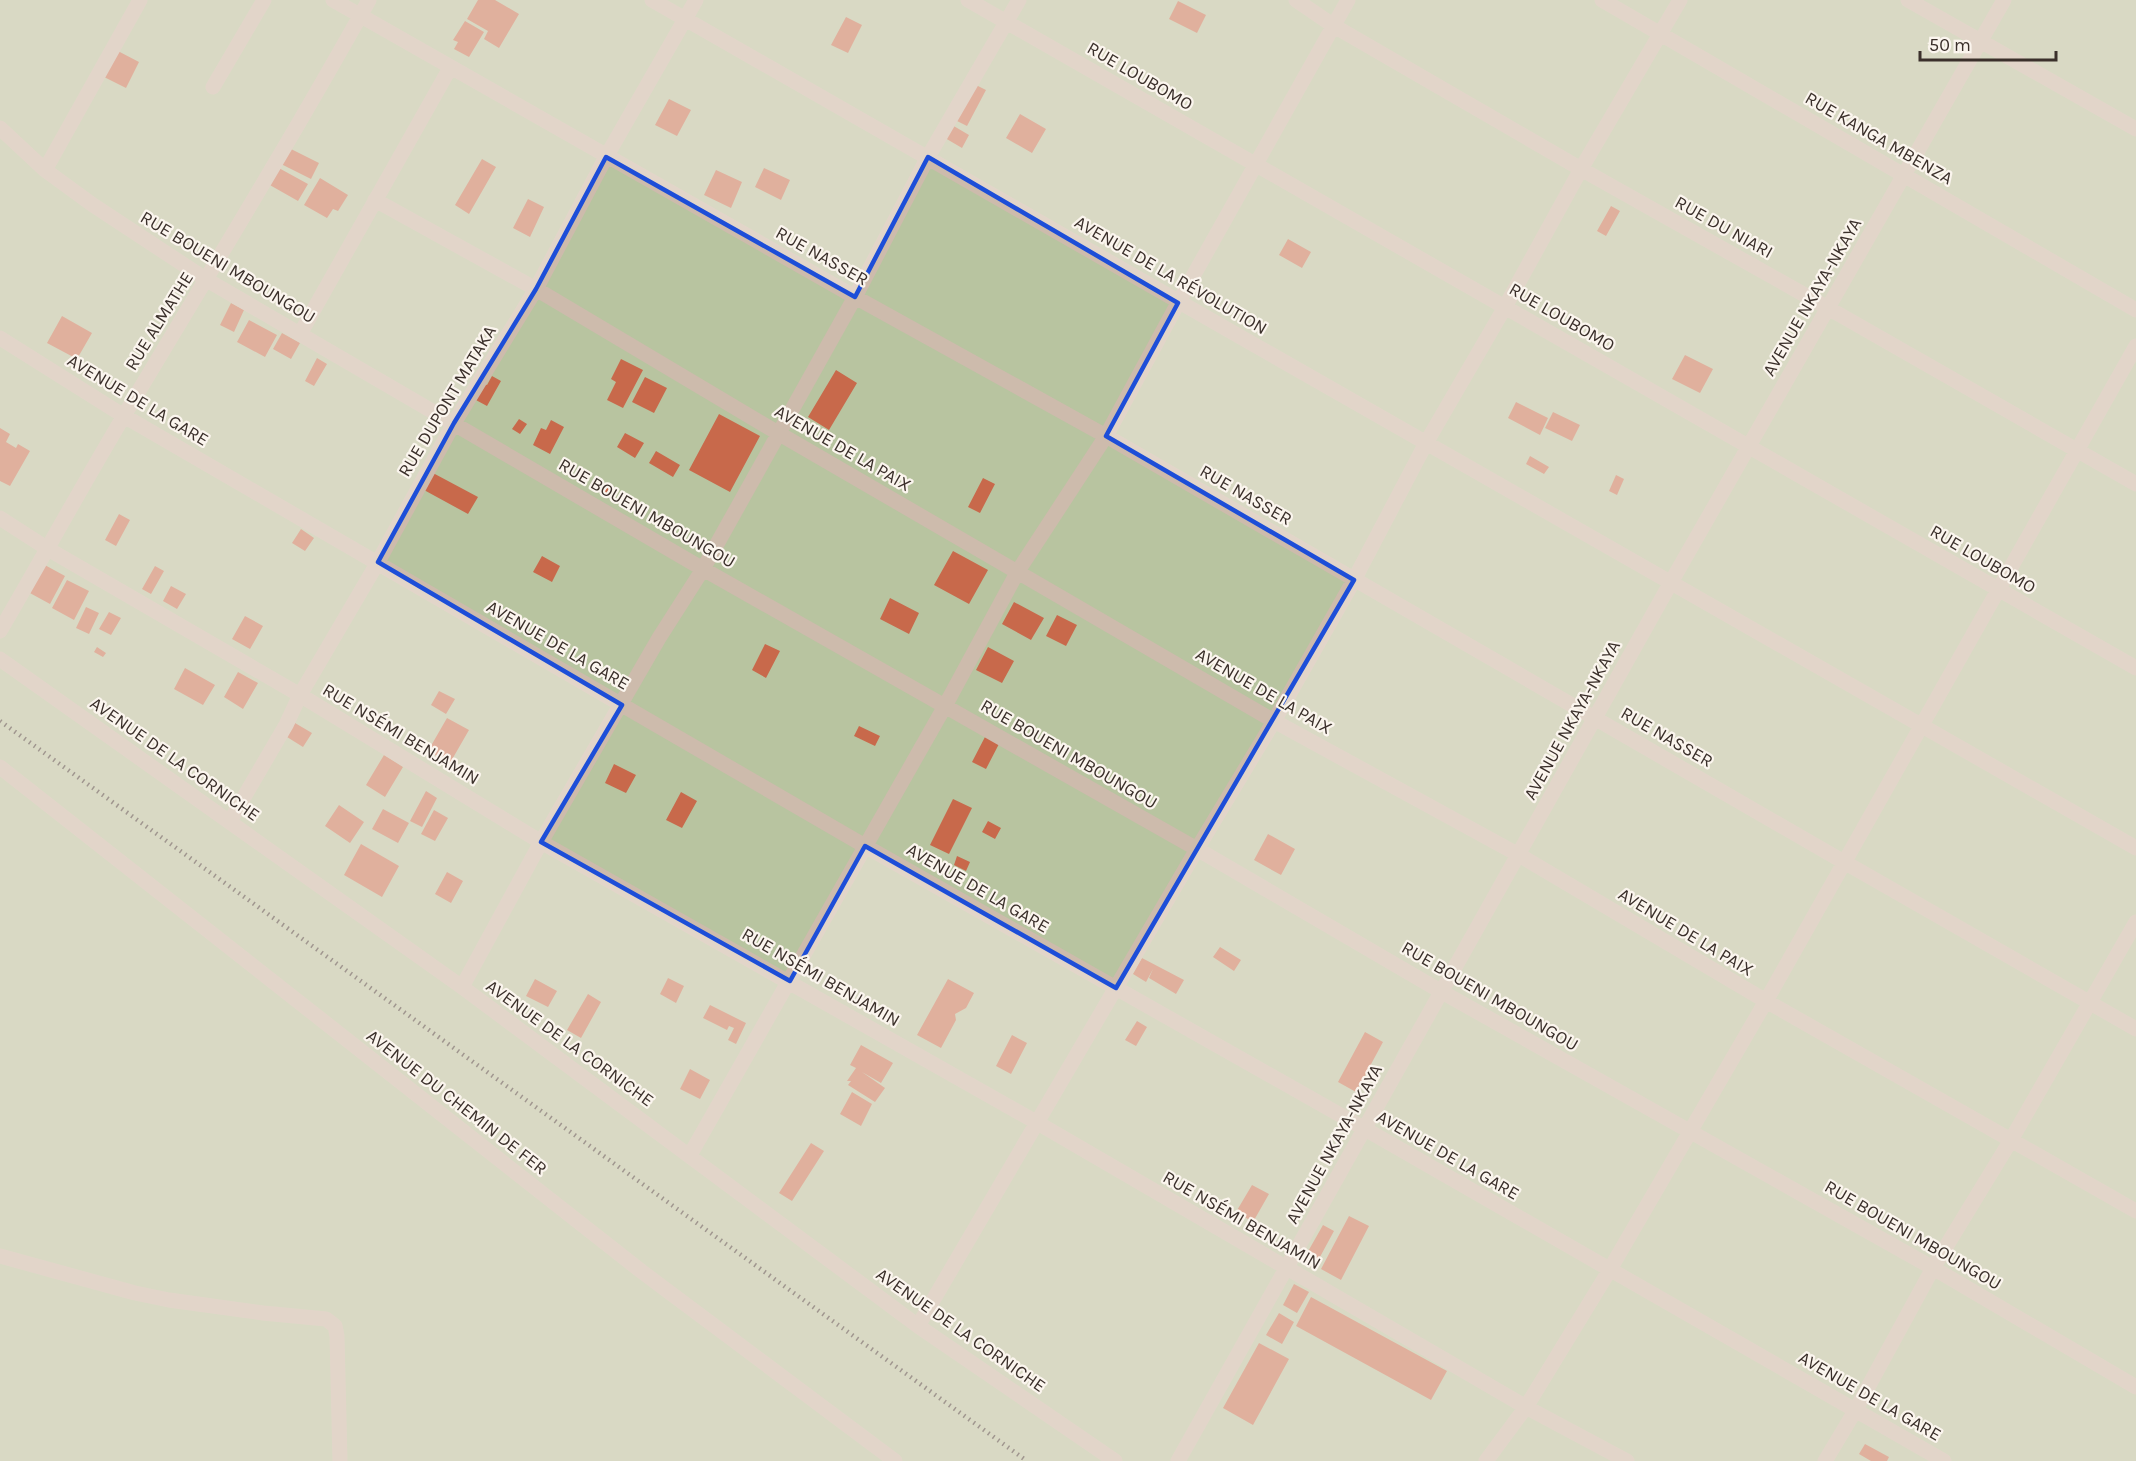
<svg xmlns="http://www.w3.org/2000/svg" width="2136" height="1461" font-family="Karla,sans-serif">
  <rect width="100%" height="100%" fill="#f4ebe1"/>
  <!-- green -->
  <path fill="#b8c4a0" d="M0,0H2136V1461H0Z"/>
  <!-- building -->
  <path fill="#c8694b" d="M478,0H495L519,14L499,48L484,39L488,31L467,19Z
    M1178,1L1206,15L1197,33L1169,19Z
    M846,17L862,25L848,53L831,45Z
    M465,21L484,32L469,57L454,49L458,42L453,40Z
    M116,50L139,62L126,88L102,76Z
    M974,84L986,90L967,126L955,120Z
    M669,99L691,110L677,136L655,125Z
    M1020,114L1046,129L1032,153L1006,138Z
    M952,125L969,135L962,148L945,138Z
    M289,148L319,163L311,179L281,164Z
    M482,159L496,167L469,214L455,205Z
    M277,167L308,184L298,201L268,184Z
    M764,168L790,180L781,200L755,187Z
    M716,170L742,182L731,208L704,195Z
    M320,178L348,195L338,211L333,209L327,218L304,205Z
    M528,199L544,207L530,237L513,228Z
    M1611,206L1620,211L1606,236L1597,231Z
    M1288,239L1311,252L1302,268L1279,255Z
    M231,303L244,310L234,332L220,325Z
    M62,316L92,333L77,359L47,343Z
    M249,320L277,335L265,357L237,342Z
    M282,333L300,343L291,359L273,349Z
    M1685,355L1713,369L1700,393L1672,379Z
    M317,358L327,364L314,386L305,381Z
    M621,359L643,370L623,408L607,400L616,382L611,379Z
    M836,370L857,383L829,430L808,417Z
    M492,376L501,381L487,406L474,399L482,383L487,385Z
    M645,377L667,388L654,413L632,402Z
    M1516,402L1548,418L1540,435L1508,418Z
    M1553,412L1580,425L1572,441L1545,428Z
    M719,414L760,436L730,492L689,470Z
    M519,419L527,424L520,434L512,429Z
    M551,420L564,427L550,454L533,445L541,428L546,430Z
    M0,428L10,434L6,442L16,448L18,444L30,451L10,486L0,481Z
    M625,433L644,443L635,458L617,447Z
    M656,451L680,465L673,477L649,463Z
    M1530,456L1549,467L1544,474L1526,464Z
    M433,473L478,497L468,514L424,490Z
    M1616,475L1624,479L1617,495L1609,491Z
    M983,478L995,484L980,513L968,507Z
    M604,485L609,489L605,495L600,492Z
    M119,514L130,520L116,546L105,540Z
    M301,529L314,538L305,551L292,543Z
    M953,551L988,570L969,604L934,585Z
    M542,556L560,566L552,582L533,572Z
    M43,564L65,576L50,604L28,592Z
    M155,566L164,571L151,594L142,589Z
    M67,580L89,591L74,620L52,608Z
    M171,586L186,594L177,609L163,601Z
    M890,598L919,613L909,634L880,619Z
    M1014,602L1044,618L1031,640L1002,624Z
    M86,607L99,613L89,634L76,628Z
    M109,612L121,618L111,635L99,629Z
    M1057,615L1077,625L1066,646L1046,636Z
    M245,616L263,626L250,649L232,639Z
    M765,644L780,651L766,678L752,670Z
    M97,647L106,653L103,657L94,652Z
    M988,647L1014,661L1002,683L976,670Z
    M185,668L215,685L203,705L174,689Z
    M238,672L258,683L243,709L224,697Z
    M439,691L455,699L446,714L431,705Z
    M447,718L469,730L450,763L428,751Z
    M295,723L312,733L303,747L287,737Z
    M859,726L880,736L875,746L854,736Z
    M986,735L1000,742L986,769L972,762Z
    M384,755L403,767L385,797L366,785Z
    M614,764L636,775L626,793L605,783Z
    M426,791L437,798L422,827L410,821Z
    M681,792L697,801L682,828L666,820Z
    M953,799L972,808L949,854L930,845Z
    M339,805L364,822L350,843L325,826Z
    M383,809L409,823L398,843L372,829Z
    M434,810L448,818L435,841L421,834Z
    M988,821L1001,828L995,839L982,832Z
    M1268,834L1295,849L1281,875L1254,860Z
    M361,844L399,866L382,897L344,875Z
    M957,856L970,862L966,871L954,865Z
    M447,872L463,881L451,903L435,894Z
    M1220,947L1241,960L1234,971L1213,957Z
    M1142,958L1184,980L1176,994L1149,978L1153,969L1146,982L1133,974Z
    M668,978L684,986L676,1003L660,994Z
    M535,979L557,991L548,1007L526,996Z
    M948,979L974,993L966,1008L955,1014L956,1020L941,1048L917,1035Z
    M588,994L601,1002L581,1038L567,1030Z
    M710,1005L746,1023L736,1044L728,1040L734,1028L729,1026L727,1030L703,1018Z
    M1137,1021L1147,1027L1136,1046L1125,1040Z
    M1365,1032L1383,1042L1356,1092L1338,1082Z
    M1012,1035L1027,1043L1011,1074L996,1066Z
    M861,1045L893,1063L881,1083L862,1072L885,1088L875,1102L848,1085L851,1081H847L856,1068L850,1065Z
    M690,1069L710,1080L700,1099L680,1089Z
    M852,1092L872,1104L861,1126L840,1114Z
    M811,1143L824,1151L792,1201L779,1193Z
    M1252,1185L1269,1194L1253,1222L1236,1212Z
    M1349,1216L1369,1226L1341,1280L1321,1269Z
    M1323,1225L1334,1231L1314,1268L1302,1262Z
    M1294,1284L1309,1292L1297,1313L1283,1305Z
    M1311,1297L1447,1371L1431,1400L1296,1326Z
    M1279,1313L1294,1322L1282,1344L1266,1335Z
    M1259,1343L1289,1359L1253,1425L1223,1408Z
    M1865,1444L1889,1457L1887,1461H1871L1859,1454Z"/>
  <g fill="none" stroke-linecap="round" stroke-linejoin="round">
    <!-- minor -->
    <path stroke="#cdbbac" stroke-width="15" d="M333,0L855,297L1106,436L1844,862L2136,1029
      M652,0C1147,282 1640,568 2136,848
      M968,0L2136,668
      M1296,0L1334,26L1581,169L1828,308L2136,484
      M1602,0L2136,310
      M1908,0L2136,129
      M213,87L264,0
      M0,128L45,170L93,205L207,280L703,569L1197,849L1442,992L1933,1268L2136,1387
      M45,170L140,0
      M375,200L536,289L778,433L1274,721L1519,855L1766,1001L2136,1211
      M300,334L450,68
      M0,338L124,416L865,846L1365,1129L1944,1461
      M0,518L48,549L300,695L541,842L1036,1122L1526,1407L1627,1461
      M0,631C42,559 82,486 125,414C207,277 291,140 369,0
      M0,659L462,987L918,1326L1115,1461
      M0,767L641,1271L895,1461
      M230,821L286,725L300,695L378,562L454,423L536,289L606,157L696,0
      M462,987L541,842L659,638L703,569L855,297L928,157L1019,0
      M690,1155L945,706L1018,571L1106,436L1178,303L1348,0
      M0,1256L135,1293L169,1300L263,1313L326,1319L335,1326L337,1336L340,1461
      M918,1326L1197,849L1274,721L1354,580L1426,443L1505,307L1581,169L1680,0
      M1178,1461L1670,584L2004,0
      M1486,1461L1526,1407L1609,1271L1766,1001L2136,346
      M1825,1461L1855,1411L1933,1268L2011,1140L2136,922"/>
    <!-- rail -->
    <path stroke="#3b302b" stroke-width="4.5" stroke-dasharray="1.5 4.5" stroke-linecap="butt" d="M0,721L1027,1461"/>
  </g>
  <!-- marked area -->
  <path d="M0 0H2136V1461H0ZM606,157L855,297L928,157L1178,303L1106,436L1354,580L1116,988L865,846L790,981L541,842L622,705L378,562L454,423L536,289Z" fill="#f4ebe1" fill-opacity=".55" fill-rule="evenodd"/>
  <path fill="none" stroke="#1d4ed8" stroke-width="4.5" stroke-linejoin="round" d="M606,157L855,297L928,157L1178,303L1106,436L1354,580L1116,988L865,846L790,981L541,842L622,705L378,562L454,423L536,289Z"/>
  <g text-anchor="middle" stroke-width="4.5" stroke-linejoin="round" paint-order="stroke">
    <!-- street labels -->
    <g font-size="18" fill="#3b302b" stroke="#fbf5ee">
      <text transform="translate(1140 76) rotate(30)" y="6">RUE LOUBOMO</text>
      <text transform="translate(1879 138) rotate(30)" y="6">RUE KANGA MBENZA</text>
      <text transform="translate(1724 227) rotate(29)" y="6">RUE DU NIARI</text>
      <text transform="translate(822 256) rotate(29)" y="6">RUE NASSER</text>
      <text transform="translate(228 267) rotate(31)" y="6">RUE BOUENI MBOUNGOU</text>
      <text transform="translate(1171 275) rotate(30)" y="6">AVENUE DE LA RÉVOLUTION</text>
      <text transform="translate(1812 297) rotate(-60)" y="6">AVENUE NKAYA-NKAYA</text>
      <text transform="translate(1562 317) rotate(30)" y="6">RUE LOUBOMO</text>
      <text transform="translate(159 321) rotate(-58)" y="6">RUE ALMATHE</text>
      <text transform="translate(138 400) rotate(31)" y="6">AVENUE DE LA GARE</text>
      <text transform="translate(447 401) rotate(-59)" y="6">RUE DUPONT MATAKA</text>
      <text transform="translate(843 448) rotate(30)" y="6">AVENUE DE LA PAIX</text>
      <text transform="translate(1246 495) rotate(30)" y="6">RUE NASSER</text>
      <text transform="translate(647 513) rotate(30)" y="6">RUE BOUENI MBOUNGOU</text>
      <text transform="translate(1983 559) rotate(30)" y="6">RUE LOUBOMO</text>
      <text transform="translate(558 645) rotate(30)" y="6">AVENUE DE LA GARE</text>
      <text transform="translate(1264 691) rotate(30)" y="6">AVENUE DE LA PAIX</text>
      <text transform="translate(1572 720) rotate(-61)" y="6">AVENUE NKAYA-NKAYA</text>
      <text transform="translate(401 734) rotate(31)" y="6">RUE NSÉMI BENJAMIN</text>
      <text transform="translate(1667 737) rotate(30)" y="6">RUE NASSER</text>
      <text transform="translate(1069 754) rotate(30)" y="6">RUE BOUENI MBOUNGOU</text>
      <text transform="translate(175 759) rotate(35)" y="6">AVENUE DE LA CORNICHE</text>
      <text transform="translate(978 888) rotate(30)" y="6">AVENUE DE LA GARE</text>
      <text transform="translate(1686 932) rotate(31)" y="6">AVENUE DE LA PAIX</text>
      <text transform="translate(821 977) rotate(30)" y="6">RUE NSÉMI BENJAMIN</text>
      <text transform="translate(1490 996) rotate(30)" y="6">RUE BOUENI MBOUNGOU</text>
      <text transform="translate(570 1043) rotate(36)" y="6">AVENUE DE LA CORNICHE</text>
      <text transform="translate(457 1102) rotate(38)" y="6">AVENUE DU CHEMIN DE FER</text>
      <text transform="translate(1334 1144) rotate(-61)" y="6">AVENUE NKAYA-NKAYA</text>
      <text transform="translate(1448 1155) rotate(30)" y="6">AVENUE DE LA GARE</text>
      <text transform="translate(1242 1220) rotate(30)" y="6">RUE NSÉMI BENJAMIN</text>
      <text transform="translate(1913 1235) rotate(30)" y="6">RUE BOUENI MBOUNGOU</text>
      <text transform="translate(961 1330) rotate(35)" y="6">AVENUE DE LA CORNICHE</text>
      <text transform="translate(1870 1396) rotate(30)" y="6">AVENUE DE LA GARE</text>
    </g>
  </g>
  <!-- scale -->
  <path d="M1920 51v9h136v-9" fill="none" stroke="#3b302b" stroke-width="3"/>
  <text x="1929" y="51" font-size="18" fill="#3b302b" stroke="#fbf5ee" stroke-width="4.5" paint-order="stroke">50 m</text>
</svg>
